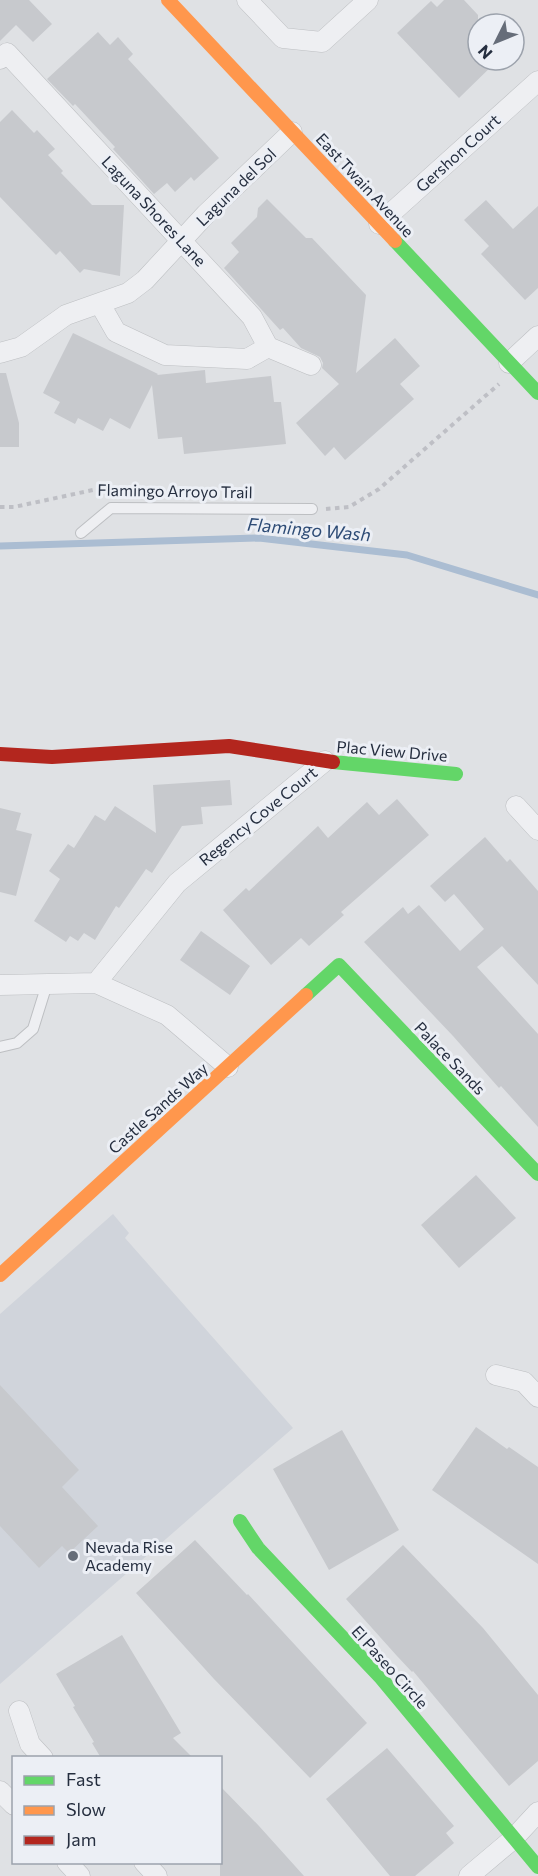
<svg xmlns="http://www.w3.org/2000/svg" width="538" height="1876" font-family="Commissioner,sans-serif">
  <rect width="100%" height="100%" fill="#dfe1e4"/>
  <!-- built -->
  <path fill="#d0d4db" d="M113,1214L129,1233L125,1238L293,1428L0,1684V1314Z"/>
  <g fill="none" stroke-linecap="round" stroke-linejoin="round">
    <!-- stream -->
    <path stroke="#abbdd2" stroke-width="7" d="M0,546L259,538L407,555L538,595"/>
  </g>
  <!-- building -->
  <path fill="#c7c9cd" d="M0,0H29L52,24L33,42L16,25L0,41Z
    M444,0H464L478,15V60H498L459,98L397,33L431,1L437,7Z
    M98,32L110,45L118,37L133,54L128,59L219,158L194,181L191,177L175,192L167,183L154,194L113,149L115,147L75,104L73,106L47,79Z
    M12,110L34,133L37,130L55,149L48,155L63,171L61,173L92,205H124L120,276L84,269L80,273L60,251L56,255L0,197V122Z
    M267,199L306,238H312L366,295L356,373L395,338L420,366L400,384L414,399L345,460L334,447L325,456L296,423L339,384L322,368L323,363L320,357L301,348L283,328L280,330L224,268L239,252L231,243L257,217L258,208Z
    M486,200L513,229L538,206V288L525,300L481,254L489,246L464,220Z
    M73,333L158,374L157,375L205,370L206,383L271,376L274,402H281L286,444L184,454L182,437L158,439L152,385L130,429L110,418L103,431L78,418L75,424L54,413L60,402L43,393Z
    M0,373H6L19,423V447H0Z
    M230,780L232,805L201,807L203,824L182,826L152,873L146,869L119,908L116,906L95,940L84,933L78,941L70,936L66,942L34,921L60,879L49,871L68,844L74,848L95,815L105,821L115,806L156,833L153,785Z
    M397,799L429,835L341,912L344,915L309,946L301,938L271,965L223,910L246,888L249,891L318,826L328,838L367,802L379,815Z
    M0,808L21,813L16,830L32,834L16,896L0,892Z
    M485,837L507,862L510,859L538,891V985L502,946L477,967L538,1034V1127L501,1086L499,1088L453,1036L364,942L403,907L408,914L419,905L460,951L484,929L454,894L445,902L430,886Z
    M201,931L250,966L230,995L180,960Z
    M476,1175L516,1218L459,1268L421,1225Z
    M0,1385L79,1470L62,1487L98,1526L69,1553L62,1546L39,1568L0,1526Z
    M476,1427L507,1449L509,1447L538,1467V1564L432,1490Z
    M342,1430L399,1530L329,1570L273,1469Z
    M195,1540L247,1595L248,1594L367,1723L310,1778L214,1679L136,1593Z
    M403,1545L483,1628L538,1695V1761L509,1786L413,1671L412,1672L397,1656L346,1599Z
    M122,1635L181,1733L173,1738L193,1758H101L92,1743L94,1742L73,1707L75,1706L56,1674Z
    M387,1748L454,1826L446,1833L454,1843L415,1876H390L326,1799Z
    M220,1786L259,1826L304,1876H220Z"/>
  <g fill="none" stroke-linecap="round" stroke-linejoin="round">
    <defs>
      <path id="lane" d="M81,533L111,508L312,509
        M0,1047L17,1043L33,1029L47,984"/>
      <path id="street" d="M247,0L283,38L322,42L368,0
        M0,59L7,53L252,317L268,347L311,365
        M379,224L538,81
        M100,304L116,332L165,355L247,359L268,347
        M0,353L21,347L66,315L128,293L145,280L206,214L292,132
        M509,363L538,336
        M516,806L538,830
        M96,983L177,883L325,761
        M0,985L96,983L167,1015L228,1067
        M496,1375L524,1382L538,1397
        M19,1711L30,1744L43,1758
        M0,1791L14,1805
        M67,1862L80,1876
        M144,1862L157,1876
        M469,1876L513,1839L538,1812"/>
    </defs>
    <!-- lane casing -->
    <use href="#lane" stroke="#bdbfc2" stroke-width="12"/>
    <!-- street casing -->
    <use href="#street" stroke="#bdbfc2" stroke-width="21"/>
    <!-- path -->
    <path stroke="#bebfc5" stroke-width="4" stroke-dasharray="4.5 4.5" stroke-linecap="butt" d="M0,507H14L93,490H114
      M326,509L349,507L379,489L499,384"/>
    <!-- lane -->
    <use href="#lane" stroke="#eeeff2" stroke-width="10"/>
    <!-- street -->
    <use href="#street" stroke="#eeeff2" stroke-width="20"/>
    <!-- fast -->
    <path stroke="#63d668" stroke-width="14" d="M395,241L538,393
      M333,762L456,774
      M306,995L339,965L538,1174
      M240,1521L258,1548L381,1678L538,1867"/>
    <!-- slow -->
    <path stroke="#ff974d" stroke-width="14" d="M168,0L395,241
      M0,1275L306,995"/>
    <!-- jam -->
    <path stroke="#b3261e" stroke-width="14" d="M0,754L52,757L229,746L333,762"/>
  </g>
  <!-- markers -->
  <circle fill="#666d79" stroke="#eceff5" stroke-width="2" cx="73" cy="1556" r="6"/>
  <g text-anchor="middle" stroke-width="6" stroke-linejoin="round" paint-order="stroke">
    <!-- street labels -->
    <g font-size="16" fill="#252e3f" stroke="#eceff5">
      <text transform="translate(458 153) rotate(-42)" y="6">Gershon Court</text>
      <text transform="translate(365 185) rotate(47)" y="6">East Twain Avenue</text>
      <text transform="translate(236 187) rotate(-44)" y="6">Laguna del Sol</text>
      <text transform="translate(154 211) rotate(47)" y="6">Laguna Shores Lane</text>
      <text transform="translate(175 491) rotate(1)" y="6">Flamingo Arroyo Trail</text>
      <text transform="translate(392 751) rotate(5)" y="6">Plac View Drive</text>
      <text transform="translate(258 816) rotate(-39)" y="6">Regency Cove Court</text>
      <text transform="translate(450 1058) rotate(46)" y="6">Palace Sands</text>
      <text transform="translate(158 1108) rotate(-42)" y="6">Castle Sands Way</text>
      <text transform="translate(390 1667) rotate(48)" y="6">El Paseo Circle</text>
    </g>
    <!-- poi labels -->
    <g font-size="16" fill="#252e3f" stroke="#eceff5" text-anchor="start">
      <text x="85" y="1553">Nevada Rise<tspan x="85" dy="18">Academy</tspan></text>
    </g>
    <!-- water labels -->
    <g font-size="18" font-style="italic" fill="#2d4b75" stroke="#eceff5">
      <text transform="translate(309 530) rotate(5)" y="6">Flamingo Wash</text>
    </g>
  </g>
  <!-- legend -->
  <rect x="12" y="1756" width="210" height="108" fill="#eceff5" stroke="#9ca2ac" stroke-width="1.5"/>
  <rect x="24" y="1776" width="30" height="9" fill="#63d668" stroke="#9ca2ac" stroke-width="1.5"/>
  <text x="66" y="1786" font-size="18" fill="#252e3f">Fast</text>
  <rect x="24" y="1806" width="30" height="9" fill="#ff974d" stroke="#9ca2ac" stroke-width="1.5"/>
  <text x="66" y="1816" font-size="18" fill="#252e3f">Slow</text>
  <rect x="24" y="1836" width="30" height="9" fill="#b3261e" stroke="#9ca2ac" stroke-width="1.5"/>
  <text x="66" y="1846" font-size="18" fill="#252e3f">Jam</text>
  <!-- north arrow -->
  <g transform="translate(496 42) rotate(227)"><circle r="28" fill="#eceff5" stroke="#9ca2ac" stroke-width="1.5"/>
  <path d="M0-4.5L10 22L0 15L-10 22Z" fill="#666d79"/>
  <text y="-9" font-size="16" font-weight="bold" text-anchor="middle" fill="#252e3f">N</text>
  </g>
</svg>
